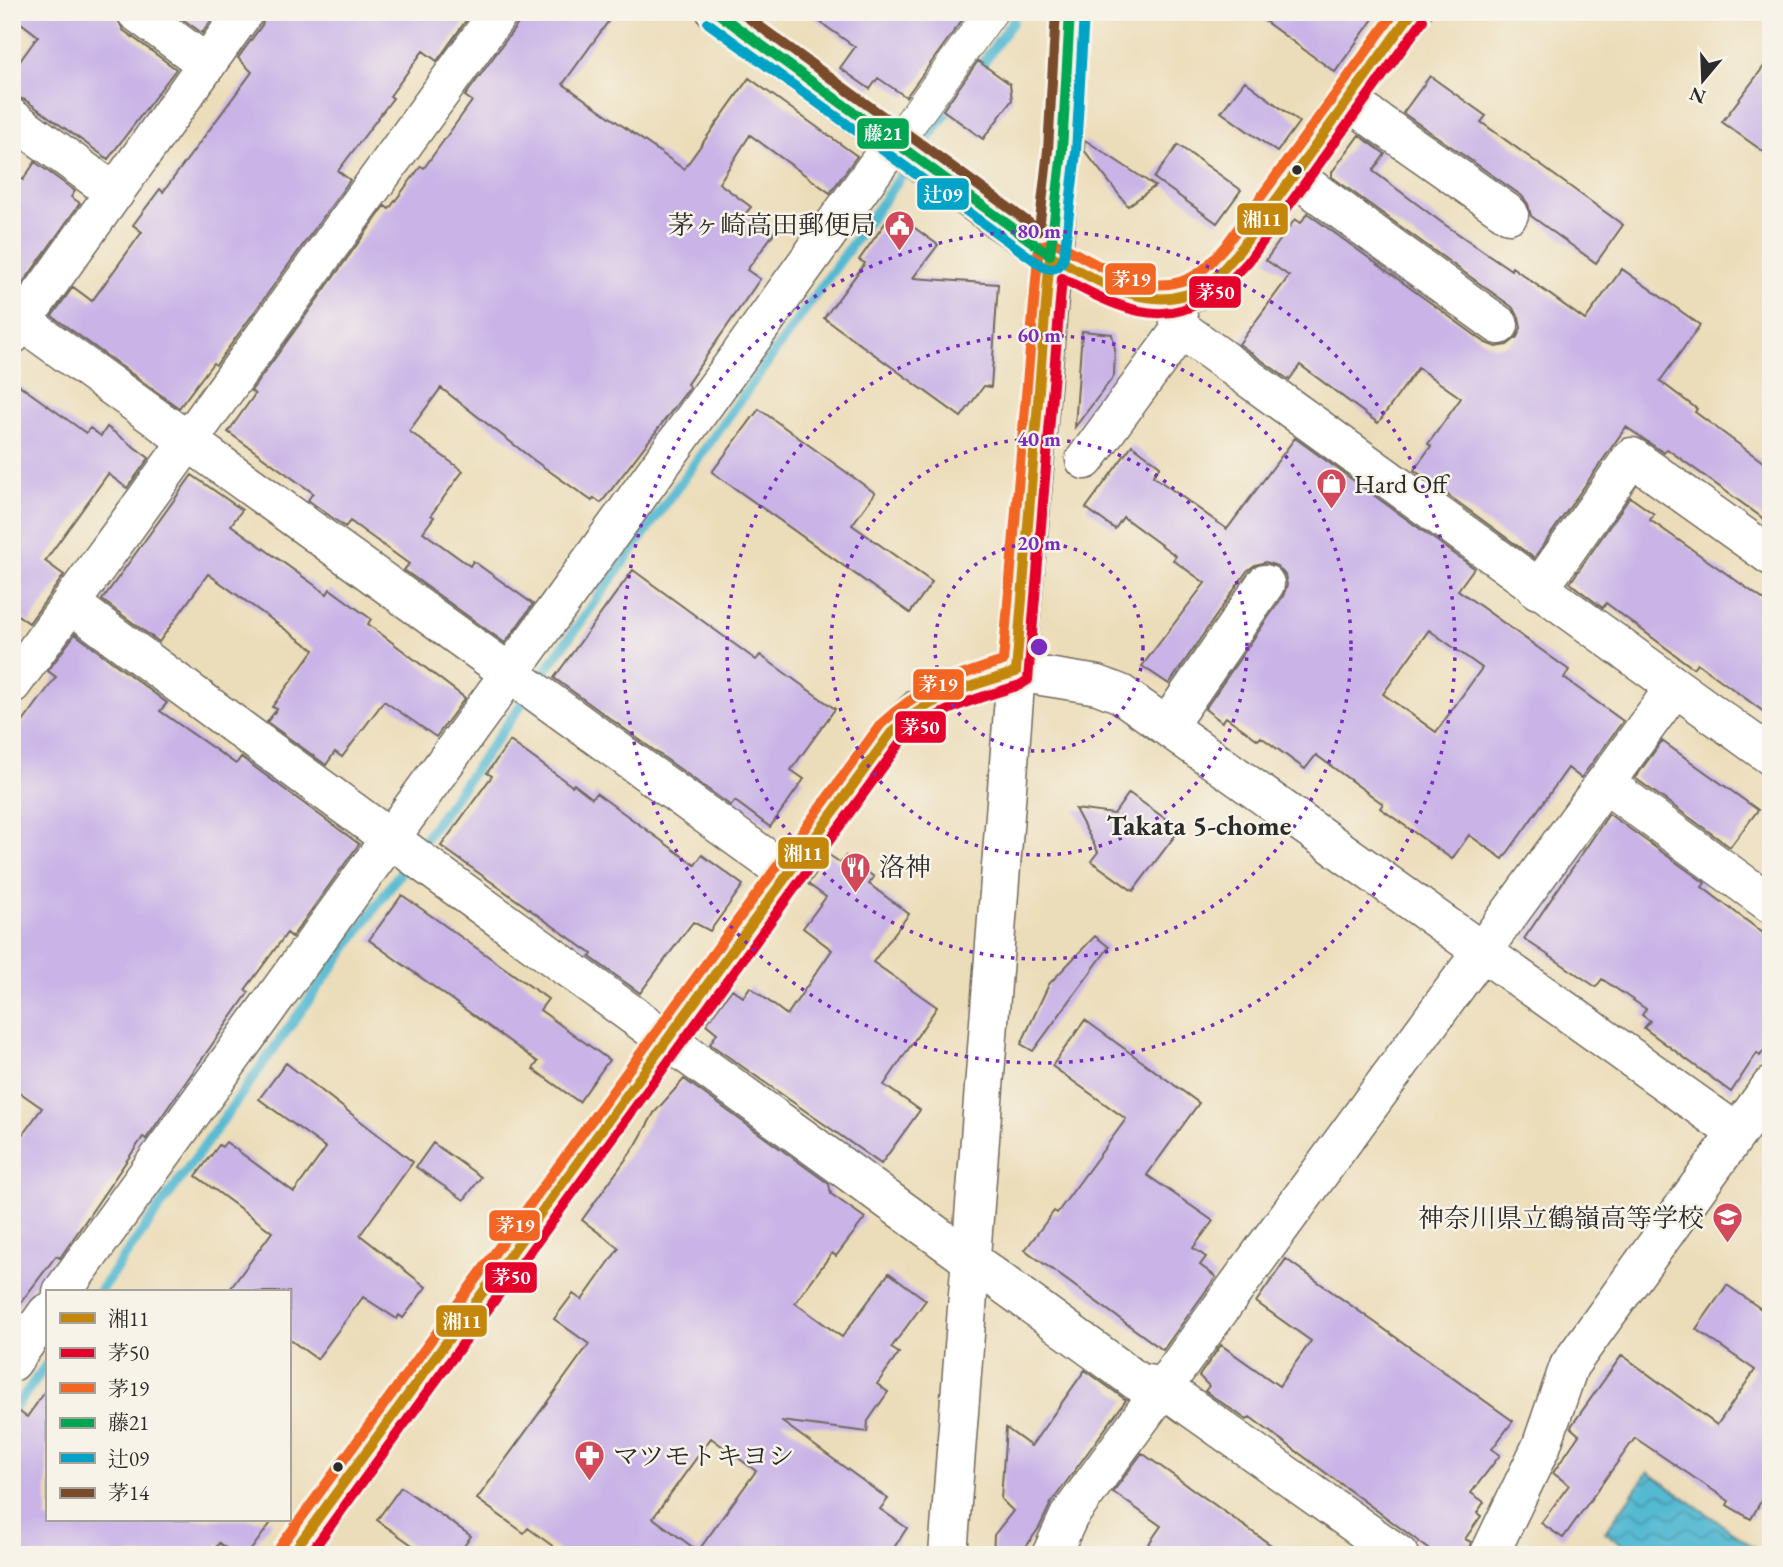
<svg xmlns="http://www.w3.org/2000/svg" width="1783" height="1567" font-family="'EB Garamond','Noto Serif JP',serif">
  <defs>
    <pattern id="water-waves" width="16" height="10" patternUnits="userSpaceOnUse" patternTransform="scale(1.75)"><rect width="16" height="10" fill="#54b9d2"/><path d="M0 5q4-4 8 0t8 0" fill="none" stroke="#4697ab"/></pattern>
  </defs>
  <rect width="100%" height="100%" fill="#f7f3e8"/>
  <filter id="ink" filterUnits="userSpaceOnUse"><feTurbulence type="fractalNoise" baseFrequency=".0143" numOctaves="2"/><feDisplacementMap in="SourceGraphic" scale="14" xChannelSelector="R" yChannelSelector="G"/><feConvolveMatrix kernelMatrix="1 2 1 2 8 2 1 2 1" color-interpolation-filters="sRGB"/></filter>
  <filter id="wash" filterUnits="userSpaceOnUse"><feTurbulence type="fractalNoise" baseFrequency=".00686" numOctaves="4" result="noise"/><feDisplacementMap in="SourceGraphic" scale="28" xChannelSelector="R" yChannelSelector="G"/><feGaussianBlur stdDeviation="1.57" result="paint"/><feColorMatrix in="noise" values="0 0 0 0 0 0 0 0 0 0 0 0 0 0 0 0 0 1.4 0 .05"/><feComposite in="paint" operator="in"/></filter>
  <g filter="url(#wash)">
    <rect width="100%" height="100%" fill="#ecddba"/>
    <!-- water -->
    <path fill="url(#water-waves)" stroke="#40727e" stroke-width="2" d="M1648,1472L1759,1551L1757,1555H1638L1605,1532Z"/>
    <g fill="none" stroke-linecap="round" stroke-linejoin="round">
      <!-- stream -->
      <path stroke="#54b9d2" stroke-width="10" d="M975,74L1013,21
        M99,1292L955,101
        M12,1412L47,1364"/>
    </g>
    <g id="blocks">
      <!-- building -->
      <path fill="#c9b3e7" fill-rule="evenodd" d="M12,12H115L123,30L176,69L108,159L25,100L12,96V72L38,36L12,16Z
        M173,12H217L202,33Z
        M266,12H472L437,61L423,51L390,96L393,98L338,171L350,180L216,365L213,363L179,408L52,316L73,287L92,301L142,232L133,225L160,189L163,192L252,72L238,58L262,25Z
        M521,12H615L563,84L684,169L749,78L857,156L830,193L750,135L719,183L751,207L746,213L774,233L747,270L760,279L687,384L690,387L601,503L594,498L592,501L535,461L441,388L409,431L463,471L431,515L434,517L423,532L470,566L473,561L533,604L505,643L404,570L409,564L350,521L345,527L308,500L313,493L228,432L255,394L251,391L385,206L389,209L421,166L424,168L472,101L465,96L517,25Z
        M806,12H968L906,97L878,78L870,89L840,68L855,47Z
        M1252,12H1378L1335,72Z
        M1771,57V157L1722,122Z
        M978,61L1010,84L1012,100L983,139L943,110Z
        M1430,76L1486,116L1481,122L1623,225L1596,263L1531,216L1528,204L1522,196L1403,113Z
        M1245,81L1299,122L1277,152L1221,112Z
        M1359,135L1385,154L1373,171L1441,222L1511,270L1512,267L1585,320L1622,269L1700,325L1660,381L1697,409L1695,412L1771,468V524L1667,449L1664,453L1626,427L1534,558L1414,470L1431,446L1428,444L1461,398L1418,368L1378,423L1300,365L1289,380L1239,344L1289,276L1266,260L1295,219L1301,223L1307,213L1486,343L1496,347L1507,345L1517,337L1521,328L1519,317L1512,307L1332,177V172Z
        M1085,140L1155,186L1128,206L1084,150Z
        M1178,145L1241,190L1217,223L1154,178Z
        M35,162L75,191L71,197L80,203L16,293L12,292V172L23,180Z
        M893,212L938,245L913,278L998,284L991,387L984,386L961,417L824,318L865,263L859,260Z
        M1082,331L1112,334L1115,349L1114,376L1075,427Z
        M12,380L86,433L90,428L101,436L107,427L149,458L127,488L108,474L45,561L64,575L29,623L12,611Z
        M759,409L875,493L852,525L932,582L910,613L712,472Z
        M1295,438L1474,568L1458,590L1569,670L1564,678L1623,721L1581,778L1568,768L1503,859L1469,835L1452,859L1380,808L1383,804L1316,755L1305,769L1261,737L1258,740L1226,717L1222,722L1205,709L1283,596L1287,585L1285,575L1277,566L1266,562L1255,565L1247,571L1169,684L1142,666L1205,583L1173,560L1176,556L1123,517L1115,529L1086,508L1132,445L1160,466L1153,476L1227,529ZM1429,630L1482,668L1436,732L1383,694Z
        M192,475L242,510L231,525L327,594L330,589L371,619L368,624L465,698L436,737L384,701L342,757L335,752L326,765L267,722L277,709L272,707L314,650L208,574L159,642L102,600Z
        M1630,497L1654,514L1650,520L1771,605V717L1697,663L1693,668L1606,603L1603,608L1570,583Z
        M633,570L756,660L760,655L835,709L791,770L804,779L770,827L735,801L731,806L554,678Z
        M75,634L167,703L160,711L236,764L241,757L359,844L292,937L287,933L245,990L249,992L162,1116L146,1139L143,1137L60,1258L56,1256L12,1314V1149L42,1108L12,1087V737L56,677L48,671Z
        M510,741L572,786L574,784L592,798L596,793L695,865L702,855L743,885L710,931L693,922L640,993L590,957L592,954L441,846L492,776L487,773Z
        M1662,741L1758,810L1730,847L1635,778Z
        M1129,793L1180,829L1133,891L1091,861L1098,852L1075,809L1114,814Z
        M1609,814L1705,883L1702,887L1771,939V1041L1760,1056L1757,1053L1731,1092L1644,1028L1650,1021L1642,1015L1646,1009L1602,979L1596,987L1524,939Z
        M829,855L841,863L846,856L874,877L869,884L909,914L873,962L937,1007L884,1085L920,1110L881,1164L710,1044L717,1033L706,1024L732,989L743,997L750,987L787,1015L832,950L803,928L826,897L808,884Z
        M402,895L548,999L540,1010L609,1060L579,1102L533,1069L538,1062L369,940Z
        M1095,936L1109,947L1033,1051L1021,1044L1049,984Z
        M1085,1020L1199,1103L1147,1175L1213,1221L1193,1248L1206,1257L1200,1265L1216,1277L1163,1350L1025,1250L1054,1211L1057,1213L1126,1119L1052,1066Z
        M286,1063L413,1162L360,1235L426,1287L403,1318L399,1315L397,1319L363,1297L317,1359L289,1339V1292H228L272,1232L196,1176L219,1145L222,1147L226,1142L294,1192L326,1148L259,1099Z
        M684,1079L829,1184L831,1194L865,1218L836,1256L832,1253L795,1303L842,1337L889,1273L926,1300L891,1348L899,1353L877,1384L888,1392L868,1421L867,1432L781,1421L888,1499L880,1509L907,1528L889,1555H565L528,1528L524,1533L477,1499L589,1344L554,1319L573,1294L582,1300L619,1248L582,1220L636,1145L654,1113ZM711,1438L756,1471L698,1551L653,1518Z
        M433,1143L481,1177L464,1200L416,1167Z
        M1286,1259L1513,1421L1492,1449L1500,1455L1471,1493L1484,1502L1477,1513L1481,1516L1465,1539L1471,1542L1467,1555H1437L1250,1417L1247,1420L1205,1391L1209,1386L1199,1376L1221,1345L1279,1386L1311,1341L1256,1302Z
        M1727,1285L1771,1316V1483L1751,1519L1727,1505L1729,1501L1635,1438L1563,1538L1541,1523L1569,1485L1553,1473L1579,1435L1571,1428L1572,1425L1622,1355L1717,1425L1755,1370L1696,1329Z
        M1085,1370L1126,1400L1051,1503L1039,1528L1020,1555H993L994,1535L1013,1511L1001,1499L1006,1428L1031,1446Z
        M47,1389V1520H273L247,1555H235L219,1543L211,1555H12V1407L27,1417Z
        M1142,1453L1285,1555H1141L1161,1526L1113,1492Z
        M401,1487L471,1536L458,1555H426L377,1520Z"/>
    </g>
  </g>
  <g filter="url(#ink)">
    <use href="#blocks" fill-opacity="0" stroke="#6f695d" stroke-width="2"/>
    <g fill="none" stroke-linecap="round" stroke-linejoin="round">
      <defs>
        <path id="pedestrian" d="M906,129L991,12"/>
        <path id="minor" d="M136,12L207,64
          M1348,101L1509,214
          M12,118L115,193
          M1294,176L1499,325
          M1174,301L1181,329L1771,756
          M12,314L788,874
          M12,335L244,12
          M1085,460L1181,329
          M1538,590L1632,457L1771,556
          M71,604C424,867 783,1122 1138,1382L1162,1387L1399,1555
          M12,684L499,12
          M1167,726L1265,584
          M1618,793L1771,904
          M62,1292L894,142
          M12,1362L47,1313
          M1051,1555L1069,1516L1675,687
          M1489,1555L1541,1447L1569,1366L1771,1086"/>
        <path id="tertiary" d="M716,12L993,216L1050,255L1101,282L1137,297L1174,301L1206,286L1237,254L1412,12
          M948,1555L1016,672L1098,685L1121,694L1737,1133"/>
        <path id="secondary" d="M291,1555L891,733L919,708L949,693L1016,672L1062,151L1070,12"/>
      </defs>
      <!-- pedestrian casing -->
      <use href="#pedestrian" stroke="#6f695d" stroke-width="34"/>
      <!-- minor casing -->
      <use href="#minor" stroke="#6f695d" stroke-width="41"/>
      <!-- tertiary casing -->
      <use href="#tertiary" stroke="#6f695d" stroke-width="41"/>
      <!-- secondary casing -->
      <use href="#secondary" stroke="#6f695d" stroke-width="41"/>
      <!-- pedestrian -->
      <use href="#pedestrian" stroke="#fff" stroke-width="32"/>
      <!-- minor -->
      <use href="#minor" stroke="#fff" stroke-width="38"/>
      <!-- tertiary -->
      <use href="#tertiary" stroke="#fff" stroke-width="38"/>
      <!-- secondary -->
      <use href="#secondary" stroke="#fae7c3" stroke-width="38"/>
      <defs>
        <path id="bus-1" d="M1050,255C1098,281 1154,319 1206,285C1218,277 1227,264 1237,254L1412,12
          M1016,672L1050,255
          M291,1555L891,733C934,694 962,689 1016,672"/>
        <path id="bus-2" d="M309,1555L901,742C942,706 970,701 1020,685L1028,680L1062,278C1141,321 1183,334 1248,262L1423,20"/>
        <path id="bus-3" d="M280,1547L881,724C922,686 951,678 1003,661L1039,246L1054,242C1098,263 1151,306 1200,272C1210,265 1218,254 1226,245L1395,12"/>
        <path id="bus-4" d="M716,12L1050,255
          M1050,255L1062,151L1070,12"/>
        <path id="bus-5" d="M708,23L1042,266C1052,272 1061,268 1064,257L1076,152L1084,13"/>
        <path id="bus-6" d="M740,12L1039,230L1048,150L1056,12"/>
      </defs>
      <!-- bus-1 casing -->
      <use href="#bus-1" stroke="#f7f3e8" stroke-width="16"/>
      <!-- bus-2 casing -->
      <use href="#bus-2" stroke="#f7f3e8" stroke-width="16"/>
      <!-- bus-3 casing -->
      <use href="#bus-3" stroke="#f7f3e8" stroke-width="16"/>
      <!-- bus-4 casing -->
      <use href="#bus-4" stroke="#f7f3e8" stroke-width="16"/>
      <!-- bus-5 casing -->
      <use href="#bus-5" stroke="#f7f3e8" stroke-width="16"/>
      <!-- bus-6 casing -->
      <use href="#bus-6" stroke="#f7f3e8" stroke-width="16"/>
      <!-- bus-1 -->
      <use href="#bus-1" stroke="#c4870b" stroke-width="10"/>
      <!-- bus-2 -->
      <use href="#bus-2" stroke="#e4002b" stroke-width="10"/>
      <!-- bus-3 -->
      <use href="#bus-3" stroke="#f26522" stroke-width="10"/>
      <!-- bus-4 -->
      <use href="#bus-4" stroke="#00a651" stroke-width="10"/>
      <!-- bus-5 -->
      <use href="#bus-5" stroke="#02a3c6" stroke-width="10"/>
      <!-- bus-6 -->
      <use href="#bus-6" stroke="#7a4b2a" stroke-width="10"/>
    </g>
  </g>
  <!-- distance rings -->
  <g fill="none" stroke="#7b2cbf" stroke-width="3.5" stroke-dasharray="3.5 7">
    <circle cx="1039" cy="647" r="104"/>
    <circle cx="1039" cy="647" r="208"/>
    <circle cx="1039" cy="647" r="312"/>
    <circle cx="1039" cy="647" r="416"/>
  </g>
  <!-- icons -->
  <defs>
    <symbol id="civic-pin" viewBox="-11 -11 22 30"><path d="M0 17L-7.5 6A9.5 9.5 0 1 1 7.5 6Z" fill="#d1495b" stroke="#f7f3e8"/><path d="M-.6-6.5H3V-4.5H.6V-3L4-1V1h2V6H-6V1h2V-1L-.6-3ZM-1.2 2.5V6h2.4V2.5Z" fill="#fff"/></symbol>
    <symbol id="shop-pin" viewBox="-11 -11 22 30"><path d="M0 17L-7.5 6A9.5 9.5 0 1 1 7.5 6Z" fill="#d1495b" stroke="#f7f3e8"/><path d="M-5-2.5h2.3a2.7 3.5 0 0 1 5.4 0H5L5.5 6h-11ZM-1.5-2.5h3a1.5 2.3 0 0 0-3 0Z" fill="#fff"/></symbol>
    <symbol id="restaurant-pin" viewBox="-11 -11 22 30"><path d="M0 17L-7.5 6A9.5 9.5 0 1 1 7.5 6Z" fill="#d1495b" stroke="#f7f3e8"/><path d="M-5-6h1v4h1v-4h1v4h1v-4h1v5L-1.5 .5V6h-2V.5L-5-1ZM5-6V6H3V1.5H1.5Q1.5-4 5-6Z" fill="#fff"/></symbol>
    <symbol id="school-pin" viewBox="-11 -11 22 30"><path d="M0 17L-7.5 6A9.5 9.5 0 1 1 7.5 6Z" fill="#d1495b" stroke="#f7f3e8"/><path d="M0-5L7-2L0 1L-7-2ZM-4 1L0 2.5L4 1V4Q0 6-4 4Z" fill="#fff"/></symbol>
    <symbol id="pharmacy-pin" viewBox="-11 -11 22 30"><path d="M0 17L-7.5 6A9.5 9.5 0 1 1 7.5 6Z" fill="#d1495b" stroke="#f7f3e8"/><path d="M-2-6h4v4h4v4h-4v4h-4v-4h-4v-4h4Z" fill="#fff"/></symbol>
  </defs>
  <g fill-rule="evenodd">
    <use href="#civic-pin" x="882" y="208" width="35" height="47"/>
    <use href="#shop-pin" x="1314" y="466" width="35" height="47"/>
    <use href="#restaurant-pin" x="838" y="850" width="35" height="47"/>
    <use href="#school-pin" x="1710" y="1200" width="35" height="47"/>
    <use href="#pharmacy-pin" x="572" y="1438" width="35" height="47"/>
  </g>
  <!-- markers -->
  <g fill="#2b2b2b" stroke="#f7f3e8" stroke-width="2.5">
    <circle cx="1297" cy="170" r="6"/>
    <circle cx="338" cy="1467" r="6"/>
  </g>
  <g text-anchor="middle" stroke-width="5" stroke-linejoin="round" paint-order="stroke">
    <!-- poi labels -->
    <g font-size="26" fill="#2b2b2b" stroke="#f7f3e8" text-anchor="start">
      <text x="876" y="234" text-anchor="end">茅ヶ崎高田郵便局</text>
      <text x="1354" y="493">Hard Off</text>
      <text x="879" y="876">洛神</text>
      <text x="1704" y="1227" text-anchor="end">神奈川県立鶴嶺高等学校</text>
      <text x="613" y="1465">マツモトキヨシ</text>
    </g>
    <!-- neighbourhood labels -->
    <g font-size="28" font-weight="bold" fill="#2b2b2b" stroke="#f7f3e8">
      <text x="1199" y="835">Takata 5-chome</text>
    </g>
  </g>
  <circle cx="1039" cy="647" r="10" fill="#7b2cbf" stroke="#f7f3e8" stroke-width="3.5"/>
  <g font-size="21" text-anchor="middle" font-weight="bold" fill="#7b2cbf" stroke="#f7f3e8" stroke-width="5" stroke-linejoin="round" paint-order="stroke">
    <text x="1039" y="238">80 m</text>
    <text x="1039" y="342">60 m</text>
    <text x="1039" y="446">40 m</text>
    <text x="1039" y="550">20 m</text>
  </g>
  <g stroke="#f7f3e8" stroke-width="2.5">
    <rect x="856" y="117" width="54" height="33" rx="7" fill="#00a651"/>
    <rect x="916" y="177" width="54" height="34" rx="7" fill="#02a3c6"/>
    <rect x="1236" y="202" width="53" height="34" rx="7" fill="#c4870b"/>
    <rect x="1104" y="262" width="53" height="34" rx="7" fill="#f26522"/>
    <rect x="1188" y="275" width="54" height="34" rx="7" fill="#e4002b"/>
    <rect x="912" y="668" width="53" height="33" rx="7" fill="#f26522"/>
    <rect x="894" y="710" width="53" height="34" rx="7" fill="#e4002b"/>
    <rect x="777" y="836" width="53" height="34" rx="7" fill="#c4870b"/>
    <rect x="488" y="1209" width="53" height="33" rx="7" fill="#f26522"/>
    <rect x="484" y="1261" width="54" height="33" rx="7" fill="#e4002b"/>
    <rect x="435" y="1304" width="53" height="34" rx="7" fill="#c4870b"/>
  </g>
  <g font-size="19" text-anchor="middle" font-weight="bold" fill="#fff">
    <text x="883" y="140">藤21</text>
    <text x="943" y="201">辻09</text>
    <text x="1262" y="226">湘11</text>
    <text x="1131" y="286">茅19</text>
    <text x="1215" y="299">茅50</text>
    <text x="938" y="691">茅19</text>
    <text x="920" y="734">茅50</text>
    <text x="803" y="860">湘11</text>
    <text x="515" y="1232">茅19</text>
    <text x="511" y="1284">茅50</text>
    <text x="462" y="1328">湘11</text>
  </g>
  <!-- margin -->
  <rect width="1783" height="1567" fill="none" stroke="#f7f3e8" stroke-width="42"/>
  <!-- legend -->
  <rect x="46" y="1290" width="245" height="231" fill="#f7f3e8" stroke="#a5a39c" stroke-width="2"/>
  <rect x="60" y="1313" width="35" height="10" fill="#c4870b" stroke="#a5a39c" stroke-width="2"/>
  <text x="108" y="1326" font-size="21" fill="#2b2b2b">湘11</text>
  <rect x="60" y="1348" width="35" height="10" fill="#e4002b" stroke="#a5a39c" stroke-width="2"/>
  <text x="108" y="1360" font-size="21" fill="#2b2b2b">茅50</text>
  <rect x="60" y="1383" width="35" height="10" fill="#f26522" stroke="#a5a39c" stroke-width="2"/>
  <text x="108" y="1396" font-size="21" fill="#2b2b2b">茅19</text>
  <rect x="60" y="1418" width="35" height="10" fill="#00a651" stroke="#a5a39c" stroke-width="2"/>
  <text x="108" y="1430" font-size="21" fill="#2b2b2b">藤21</text>
  <rect x="60" y="1453" width="35" height="10" fill="#02a3c6" stroke="#a5a39c" stroke-width="2"/>
  <text x="108" y="1466" font-size="21" fill="#2b2b2b">辻09</text>
  <rect x="60" y="1488" width="35" height="10" fill="#7a4b2a" stroke="#a5a39c" stroke-width="2"/>
  <text x="108" y="1500" font-size="21" fill="#2b2b2b">茅14</text>
  <!-- north arrow -->
  <g transform="translate(1703 80) rotate(199)" stroke="#f7f3e8" stroke-width="5" paint-order="stroke">
  <path d="M0-5L12 26L0 18L-12 26Z" fill="#2b2b2b"/>
  <text y="-10" font-size="19" font-weight="bold" text-anchor="middle" fill="#2b2b2b">N</text>
  </g>
</svg>
